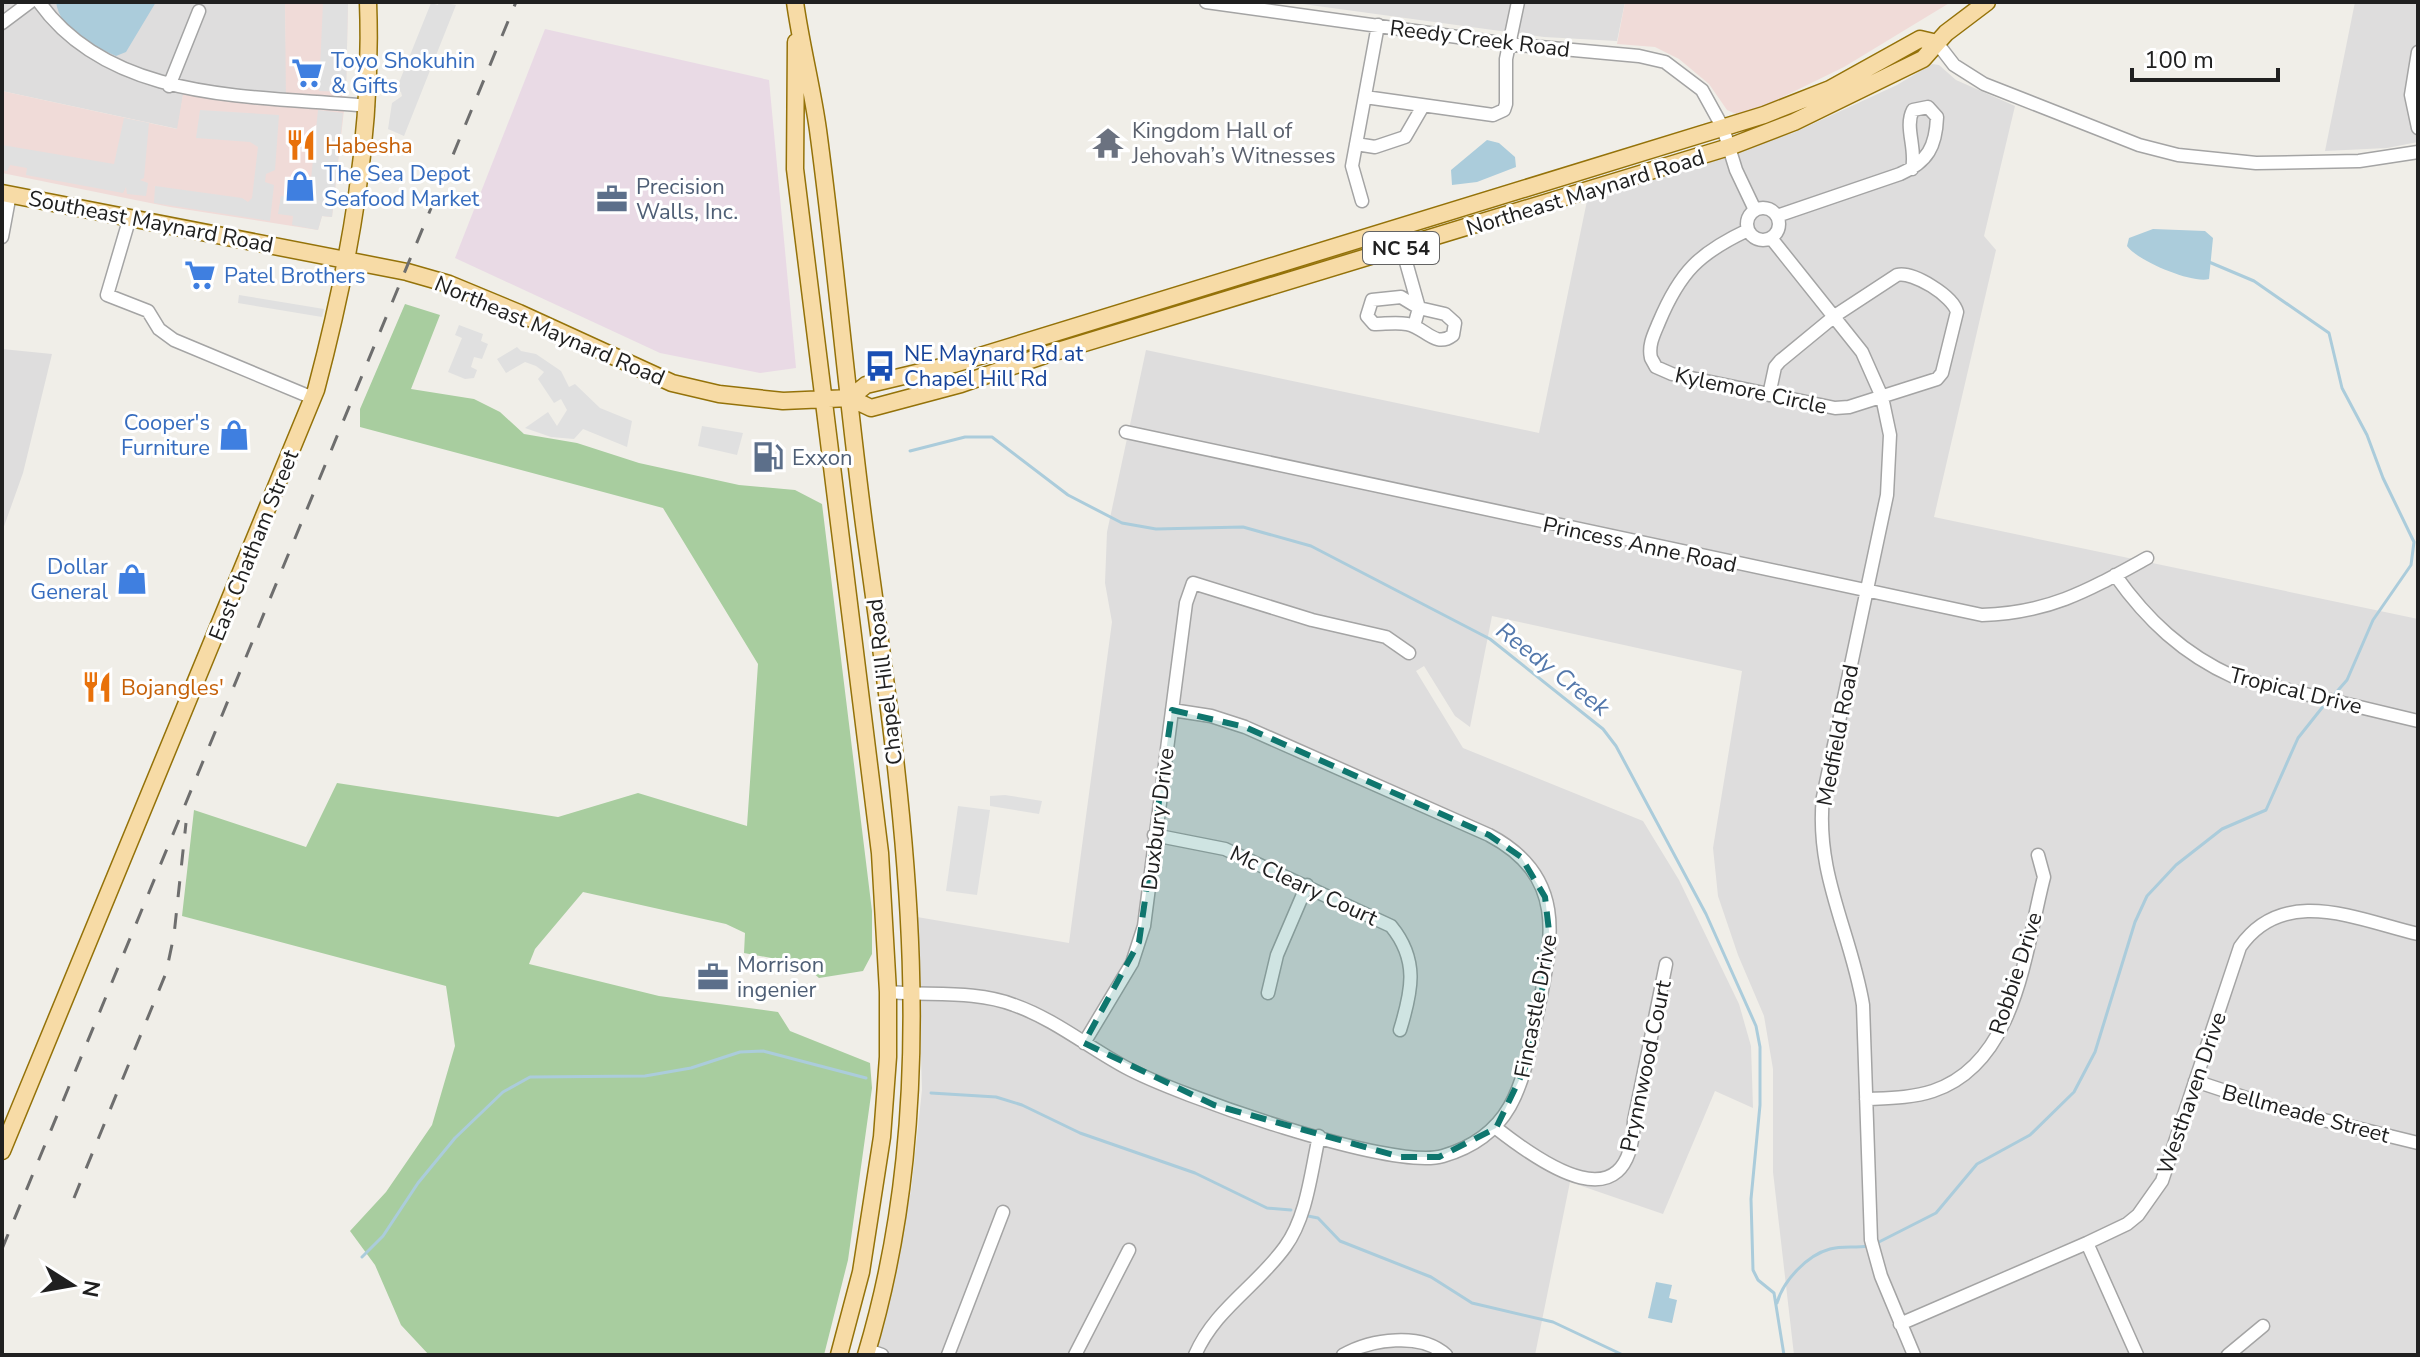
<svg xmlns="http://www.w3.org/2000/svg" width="2420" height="1357" font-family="'Nunito Sans',sans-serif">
  <rect width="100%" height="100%" fill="#f0eee8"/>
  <!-- residential -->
  <path fill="#dedddd" d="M2,2H285L287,99L184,89L178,129L2,91Z
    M1288,2H1625L1617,41L1544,37Z
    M2355,2H2418V142L2387,148L2325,151Z
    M1932,64L1939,65L1956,80L2015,106L1984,236L1996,250L1934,517L2418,619V1355H1794L1773,1172V1069L1764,1016L1738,955L1718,896L1713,848L1742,671L1492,616L1470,727L1455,716L1424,666L1416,671L1463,748L1643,821L1679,880L1739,1004L1751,1046L1753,1108L1715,1091L1663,1214L1570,1182L1535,1355H876L911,1191L922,1090L917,917L1069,943L1112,622L1105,583L1107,532L1146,350L1539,433L1588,196L1793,133L1897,85Z
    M2,349L52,354L23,473L2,532Z"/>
  <!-- commercial -->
  <path fill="#f0dbd8" d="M285,2H348L346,92L332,217L322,216L318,230L170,207L2,173V91L177,129L183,94L286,103Z
    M1625,2H1951L1844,67L1758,109L1736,114L1727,110L1709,84L1679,59L1655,47L1617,44Z"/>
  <!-- industrial -->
  <path fill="#e9dae5" d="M545,29L769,80L796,368L760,373L660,353L455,258Z"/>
  <!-- forest -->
  <path fill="#a8cd9f" d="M405,304L440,315L411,389L474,399L500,412L524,434L577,443L639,463L739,485L795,490L822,504L872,911V954L863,971L819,978L803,964L744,953L745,933L726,924L583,892L535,949L529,964L659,996L778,1012L790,1031L870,1063L872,1088L848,1260L824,1355H429L401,1325L375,1265L350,1231L386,1192L432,1125L455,1046L446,986L182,916L194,810L306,847L337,783L558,817L638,793L747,826L758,664L663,508L360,427V409Z"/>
  <!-- parking -->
  <path fill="#e0e0e0" d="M323,2H348L346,92L319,91Z
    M439,2L456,5L404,136L388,129L392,103L402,96L401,92L396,90L431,3L438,5Z
    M200,110L279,115L275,170L266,174L265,182L274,185L270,221L154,203L155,186L242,198L248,202L252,198L258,147L250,142L196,138Z
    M318,110L343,113L332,217L322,216L318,230L292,225L293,216L278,214L281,196L309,199Z
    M124,118L149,123L144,178L140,180L148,183L146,196L127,194L126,187L123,193L26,175L27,168L10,165L7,171L2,170V145L114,164Z
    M239,295L324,309L322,317L238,303Z
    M459,325L483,334L481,341L488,344L482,359L474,357L471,367L477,370L474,378L465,379L448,372L462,338L455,335Z
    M517,347L521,351L536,354L561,371L569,387L575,384L600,408L632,421L627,447L583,429L574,439L551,437L525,428L548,412L557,426L567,410L561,399L554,403L538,379L544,372L536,366L525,362L506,373L497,359Z
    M702,426L743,433L737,455L698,446Z
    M1005,795L1042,801L1039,814L990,806V796Z
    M958,806L990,810L977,895L946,891Z"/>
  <!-- water -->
  <path fill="#abccdb" d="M56,2H156L126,52L116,56C92,45 60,31 56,2Z
    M1487,140L1499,143L1515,157L1516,167L1477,182L1452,185L1451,170Z
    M2153,229L2205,231L2213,238L2209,279C2192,284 2136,260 2127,246L2129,238Z
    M1656,1282L1672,1285L1669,1298L1677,1300L1672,1323L1648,1318Z"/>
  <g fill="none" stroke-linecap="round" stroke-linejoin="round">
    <!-- stream -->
    <path stroke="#abccdb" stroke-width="3" d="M2209,262L2254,281L2329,333L2342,388L2367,435L2383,478L2414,542L2411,565L2373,620L2347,680L2333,696
      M910,451L965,437H992L1068,495L1122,523L1156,529L1243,527L1311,546L1490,639L1603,729L1616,746L1706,914L1756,1026L1760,1047V1105L1751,1199L1753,1270L1758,1280L1774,1293L1784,1355
      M931,1093L996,1097L1022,1105L1080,1133L1195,1173L1267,1208L1291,1210
      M1308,1216L1318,1218L1340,1241L1431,1277L1472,1303L1553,1322L1623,1355
      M1875,1244L1936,1213L1977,1164L2030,1135L2074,1092L2095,1052L2135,922L2147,896L2176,865L2222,829L2266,810L2298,738L2325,704
      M362,1257L383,1236L418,1183L455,1138L503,1092L530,1077L645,1076L691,1068L740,1052L763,1051L866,1078
      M1777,1303C1783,1281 1807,1255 1830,1249C1842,1246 1855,1248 1868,1246"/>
    <defs>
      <path id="minor" d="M39,2C112,104 255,95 368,106
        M1206,2L1508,44L1639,56L1665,62L1702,90L1723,128L1736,170L1755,210
        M2,23L30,2
        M1937,43L1954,65L1984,84L2139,145L2178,155L2256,163L2359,161L2418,152
        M2418,52L2411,95L2418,128
        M169,86L199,11
        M1365,97L1493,115L1504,110L1506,104V59L1518,2
        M1356,144L1375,147L1405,137L1423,106
        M1362,201L1352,166L1378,25
        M1747 224a16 16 0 1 1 32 0a16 16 0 1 1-32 0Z
        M1777,216L1900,174C1928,162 1936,146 1937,117L1928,107L1913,110C1904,127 1917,149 1912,169
        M130,217L107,295L148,311L159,329L174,340L313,398
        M1748,230C1699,253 1680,272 1659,322C1654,334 1648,345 1651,358L1656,367L1672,374L1835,408L1849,407L1937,379L1942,373L1957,312C1953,296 1913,271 1897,275L1836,315L1780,361L1775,367L1769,395
        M2,237L10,194
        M1771,238L1862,352L1882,397L1890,435L1887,495L1823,797C1815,875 1851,932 1863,1005L1871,1240L1881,1276L1914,1355
        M1402,248L1419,308L1445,314L1455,323L1453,335C1435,349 1425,327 1407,324C1396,322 1385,324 1374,324L1367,316L1372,300L1401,297L1419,308L1414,326
        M1126,432L1982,615C2050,613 2089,590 2147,558
        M2115,575C2147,620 2183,654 2234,677L2418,721
        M1154,835L1225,849L1391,926C1419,960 1412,991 1400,1030
        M888,992C929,996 975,990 1014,1005C1054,1019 1088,1047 1125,1067C1176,1095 1392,1171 1443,1156C1516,1135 1523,1080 1537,1015C1552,942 1569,877 1489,835L1245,727L1211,716L1172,710
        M1268,993L1277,955L1307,885
        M1084,1043L1132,963L1144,926L1186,603L1193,583L1312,620L1386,637L1409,653
        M2195,1081L2283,1110L2418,1143
        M1866,1099C1889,1098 1912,1098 1933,1091C2017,1063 2025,950 2044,877L2038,855
        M1496,1128C1542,1164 1630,1226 1634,1121L1666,964
        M2087,1243L2137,1355
        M1900,1324L2087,1243L2127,1224L2138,1215L2162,1181L2240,947C2284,884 2358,920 2418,934
        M868,1350L882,1355
        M948,1355L1003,1212
        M1075,1355L1129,1250
        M1195,1355C1215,1309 1256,1287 1285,1247C1307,1217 1311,1172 1319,1136
        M1343,1355C1371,1339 1421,1332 1446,1355
        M2228,1355L2263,1326"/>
      <path id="major" d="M795,2C801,45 812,87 818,130C836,264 847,398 865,532C903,805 947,1085 866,1355
        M796,42L795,169L880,853L888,992V1057L882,1137L861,1272L839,1355
        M2,193L407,272L449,284L519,313L672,383L719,394L783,401L850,398L871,408L961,384L1045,355L1729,147L1794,122L1923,59L1946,33L1987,2
        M850,398L866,385L954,364L1764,115L1830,89L1920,39L1937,43
        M2,1151L316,390C350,262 373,134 368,2"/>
    </defs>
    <!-- minor casing -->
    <use href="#minor" stroke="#a4a4a4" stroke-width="15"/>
    <!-- major casing -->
    <use href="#major" stroke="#947209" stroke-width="19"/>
    <!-- minor -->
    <use href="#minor" stroke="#fff" stroke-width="12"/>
    <!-- major -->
    <use href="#major" stroke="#f7dba6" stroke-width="16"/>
    <!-- rail -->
    <path stroke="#6e6e6e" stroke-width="3" stroke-dasharray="16 16" stroke-linecap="butt" d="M74,1198L166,973L174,935L186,823
      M2,1249L516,2"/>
  </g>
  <!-- marked area -->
  <path fill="#0f766e" fill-opacity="0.2" stroke="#0f766e" stroke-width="6" stroke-dasharray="16 10" stroke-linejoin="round" d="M1172,710L1245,727L1489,835L1521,857L1545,897L1551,948L1526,1066L1496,1128L1439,1157H1401L1214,1105L1084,1043L1139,942Z"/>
  <!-- icons -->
  <defs>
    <symbol id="supermarket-bare" viewBox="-9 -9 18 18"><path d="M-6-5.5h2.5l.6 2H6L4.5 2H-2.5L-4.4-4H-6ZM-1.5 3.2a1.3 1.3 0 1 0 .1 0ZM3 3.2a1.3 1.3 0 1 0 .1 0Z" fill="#3f7fe0" stroke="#fff" stroke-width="2.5" paint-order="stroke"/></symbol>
    <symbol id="temple-bare" viewBox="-9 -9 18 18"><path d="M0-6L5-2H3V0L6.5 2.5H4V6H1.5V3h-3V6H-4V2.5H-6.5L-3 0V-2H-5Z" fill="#6b7280" stroke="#fff" stroke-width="2.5" paint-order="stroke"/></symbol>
    <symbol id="restaurant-bare" viewBox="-9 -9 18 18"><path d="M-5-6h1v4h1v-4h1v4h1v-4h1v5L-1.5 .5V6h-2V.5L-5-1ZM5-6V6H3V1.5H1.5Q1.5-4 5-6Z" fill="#e8710a" stroke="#fff" stroke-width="2.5" paint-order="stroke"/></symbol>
    <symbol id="shop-bare" viewBox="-9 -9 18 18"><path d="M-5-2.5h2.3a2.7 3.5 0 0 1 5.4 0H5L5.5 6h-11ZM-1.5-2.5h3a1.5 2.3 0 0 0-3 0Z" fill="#3f7fe0" stroke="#fff" stroke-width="2.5" paint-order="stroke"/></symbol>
    <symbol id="office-bare" viewBox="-9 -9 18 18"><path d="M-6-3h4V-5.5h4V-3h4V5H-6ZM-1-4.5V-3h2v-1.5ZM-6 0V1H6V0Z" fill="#5c6f8a" stroke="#fff" stroke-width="2.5" paint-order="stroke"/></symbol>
    <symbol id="bus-bare" viewBox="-9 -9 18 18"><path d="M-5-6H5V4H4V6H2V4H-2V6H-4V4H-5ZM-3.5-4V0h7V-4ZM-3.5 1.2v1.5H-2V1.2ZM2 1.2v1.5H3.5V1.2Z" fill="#1a4fb4" stroke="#fff" stroke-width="2.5" paint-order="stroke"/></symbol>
    <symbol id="fuel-bare" viewBox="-9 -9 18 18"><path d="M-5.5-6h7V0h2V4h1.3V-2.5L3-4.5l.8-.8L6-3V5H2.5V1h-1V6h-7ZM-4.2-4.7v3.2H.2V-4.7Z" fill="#5c6f8a" stroke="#fff" stroke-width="2.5" paint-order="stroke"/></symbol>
  </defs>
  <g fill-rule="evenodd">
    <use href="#supermarket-bare" x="285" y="51" width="44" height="44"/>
    <use href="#temple-bare" x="1086" y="121" width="44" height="44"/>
    <use href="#restaurant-bare" x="279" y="123" width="44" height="44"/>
    <use href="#shop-bare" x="278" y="164" width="44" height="44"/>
    <use href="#office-bare" x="590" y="177" width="44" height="44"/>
    <use href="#supermarket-bare" x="178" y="253" width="44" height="44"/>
    <use href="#bus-bare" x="858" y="344" width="44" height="44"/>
    <use href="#shop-bare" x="212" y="413" width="44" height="44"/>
    <use href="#fuel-bare" x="746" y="435" width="44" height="44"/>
    <use href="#shop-bare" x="110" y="557" width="44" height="44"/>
    <use href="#restaurant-bare" x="75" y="665" width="44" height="44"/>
    <use href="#office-bare" x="691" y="955" width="44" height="44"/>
  </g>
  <g text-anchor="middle" stroke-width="6" stroke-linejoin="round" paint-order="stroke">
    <!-- shield labels -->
    <rect fill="#fff" stroke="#636363" stroke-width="2" x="1363" y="232" width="76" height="32" rx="6"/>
    <g font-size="20" font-weight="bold" fill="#202020">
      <text x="1401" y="255">NC 54</text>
    </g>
    <!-- street labels -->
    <g font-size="22" fill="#202020" stroke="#fff">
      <text transform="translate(1480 38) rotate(7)" y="8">Reedy Creek Road</text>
      <text transform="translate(1585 192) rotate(-17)" y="8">Northeast Maynard Road</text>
      <text transform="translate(151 221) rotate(11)" y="8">Southeast Maynard Road</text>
      <text transform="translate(550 330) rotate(23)" y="8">Northeast Maynard Road</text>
      <text transform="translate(1751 390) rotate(12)" y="8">Kylemore Circle</text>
      <text transform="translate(1640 544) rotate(12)" y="8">Princess Anne Road</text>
      <text transform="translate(253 545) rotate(-68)" y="8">East Chatham Street</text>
      <text transform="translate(884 682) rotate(-97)" y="8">Chapel Hill Road</text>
      <text transform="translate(2296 690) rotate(14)" y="8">Tropical Drive</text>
      <text transform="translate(1837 735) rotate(-79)" y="8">Medfield Road</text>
      <text transform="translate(1157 819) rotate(-83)" y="8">Duxbury Drive</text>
      <text transform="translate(1304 885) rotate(25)" y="8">Mc Cleary Court</text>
      <text transform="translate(2015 973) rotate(-72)" y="8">Robbie Drive</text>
      <text transform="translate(1535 1006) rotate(-79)" y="8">Fincastle Drive</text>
      <text transform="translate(1645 1066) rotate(-78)" y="8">Prynnwood Court</text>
      <text transform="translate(2191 1093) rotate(-71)" y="8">Westhaven Drive</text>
      <text transform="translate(2306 1113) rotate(15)" y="8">Bellmeade Street</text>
    </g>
    <!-- shop labels -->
    <g font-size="22" fill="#366cbe" stroke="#fff" text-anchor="start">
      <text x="331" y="68">Toyo Shokuhin<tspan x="331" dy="25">&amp; Gifts</tspan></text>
      <text x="324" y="181">The Sea Depot<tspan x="324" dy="25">Seafood Market</tspan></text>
      <text x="224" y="283">Patel Brothers</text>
      <text x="210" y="430" text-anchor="end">Cooper's<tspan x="210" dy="25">Furniture</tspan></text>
      <text x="108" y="574" text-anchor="end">Dollar<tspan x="108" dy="25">General</tspan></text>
    </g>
    <!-- worship labels -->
    <g font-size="22" fill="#5b616d" stroke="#fff" text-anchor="start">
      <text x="1132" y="138">Kingdom Hall of<tspan x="1132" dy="25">Jehovah’s Witnesses</tspan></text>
    </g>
    <!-- food labels -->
    <g font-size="22" fill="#c56008" stroke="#fff" text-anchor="start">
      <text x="325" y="153">Habesha</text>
      <text x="121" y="695">Bojangles'</text>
    </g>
    <!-- service labels -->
    <g font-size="22" fill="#4e5e75" stroke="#fff" text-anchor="start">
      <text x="636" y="194">Precision<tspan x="636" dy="25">Walls, Inc.</tspan></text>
      <text x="792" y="465">Exxon</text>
      <text x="737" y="972">Morrison<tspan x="737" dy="25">ingenier</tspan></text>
    </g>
    <!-- transit labels -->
    <g font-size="22" fill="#164399" stroke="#fff" text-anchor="start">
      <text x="904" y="361">NE Maynard Rd at<tspan x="904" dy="25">Chapel Hill Rd</tspan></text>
    </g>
    <!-- water labels -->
    <g font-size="24" font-style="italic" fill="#5277ab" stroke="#fff">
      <text transform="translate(1553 669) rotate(38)" y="8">Reedy Creek</text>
    </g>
  </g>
  <!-- border -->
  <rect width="2420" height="1357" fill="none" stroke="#202020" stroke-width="8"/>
  <!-- north arrow -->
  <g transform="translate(72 1285) rotate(101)" stroke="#ffffff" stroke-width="6" paint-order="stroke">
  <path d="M0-6L14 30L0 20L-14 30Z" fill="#202020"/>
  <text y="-12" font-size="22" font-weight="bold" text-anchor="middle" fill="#202020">N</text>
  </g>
  <!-- scale -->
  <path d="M2132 68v12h146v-12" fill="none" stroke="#202020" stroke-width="4"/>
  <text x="2144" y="68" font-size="24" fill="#202020" stroke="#ffffff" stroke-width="6" paint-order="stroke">100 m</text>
</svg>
